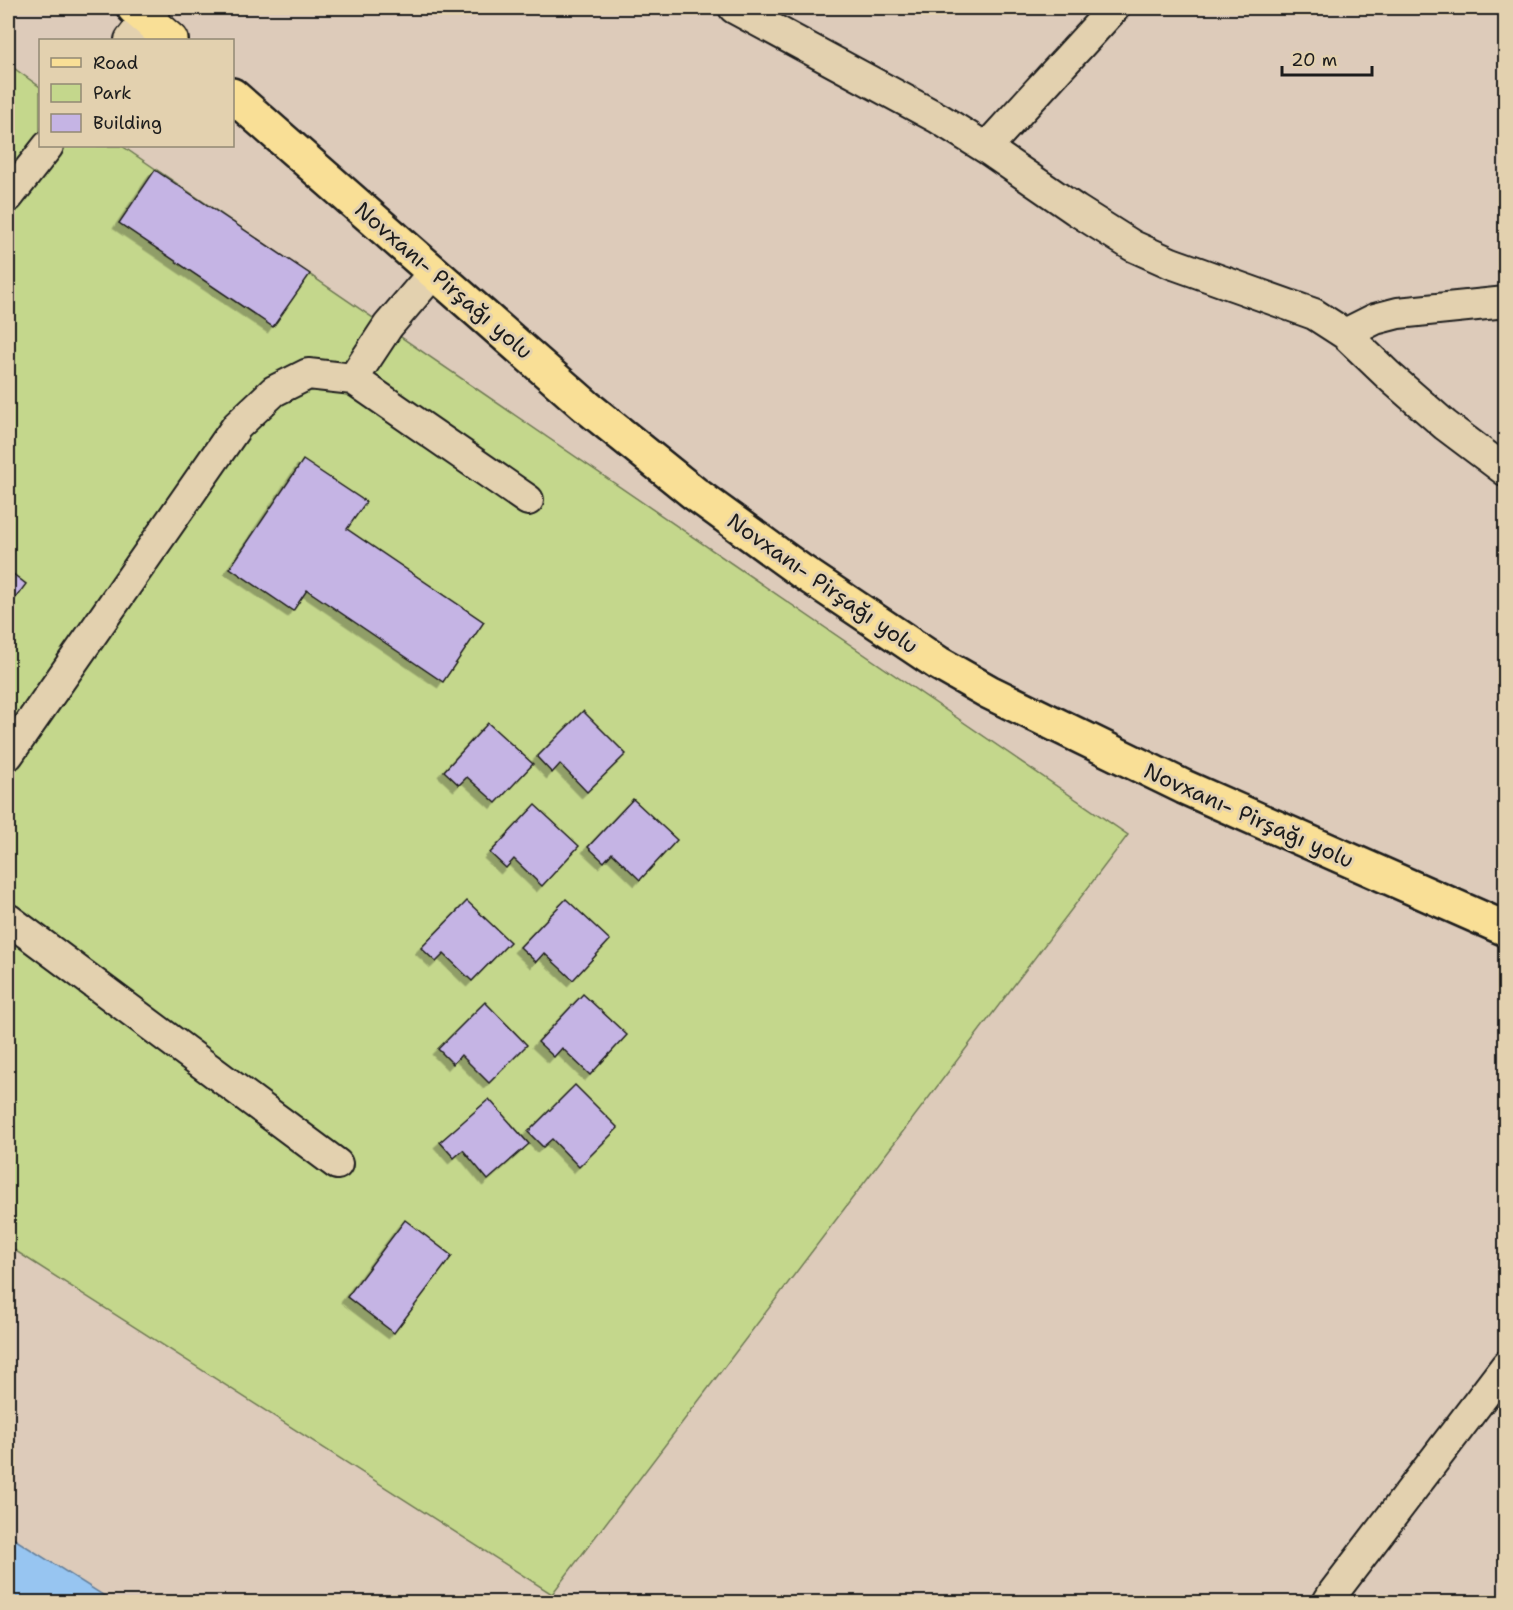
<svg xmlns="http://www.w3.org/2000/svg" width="1513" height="1610" font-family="'Shantell Sans',sans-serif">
  <defs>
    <filter id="shadow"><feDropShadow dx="-5.5" dy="5.5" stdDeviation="0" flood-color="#0004"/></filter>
  </defs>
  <rect width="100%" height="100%" fill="#ddcbba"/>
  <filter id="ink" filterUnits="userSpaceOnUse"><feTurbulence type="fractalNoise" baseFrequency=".0167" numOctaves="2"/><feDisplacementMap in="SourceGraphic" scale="12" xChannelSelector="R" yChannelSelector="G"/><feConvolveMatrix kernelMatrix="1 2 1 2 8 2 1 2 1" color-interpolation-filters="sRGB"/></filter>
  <g filter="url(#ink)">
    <!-- green -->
    <path fill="#c4d78c" stroke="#707a54" stroke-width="1.5" d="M8,64L40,87V146H122L1128,835L552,1594L8,1246Z"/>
    <!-- water -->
    <path fill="#97c5f1" stroke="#66819c" stroke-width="1.5" d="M8,1535L114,1602H8Z"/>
    <!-- building -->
    <path fill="#c5b4e4" stroke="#1c1c1c" stroke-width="1.5" filter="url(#shadow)" d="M155,170L310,274L273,327L119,223Z
      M303,460L366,502L347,529L484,622L443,682L307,590L293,611L230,568Z
      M8,570L26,584L8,608Z
      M583,711L626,754L587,792L560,764L552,773L537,757Z
      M488,723L533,764L496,803L467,777L459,785L444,771Z
      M633,799L677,840L640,880L612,853L604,862L588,847Z
      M535,805L579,846L542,886L514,859L506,868L490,853Z
      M566,899L610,940L573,980L544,953L536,962L520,947Z
      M467,901L510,942L472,981L444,954L436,962L421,948Z
      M583,994L627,1035L590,1075L562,1048L554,1057L538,1042Z
      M485,1002L527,1045L489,1083L461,1055L453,1064L438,1049Z
      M575,1085L618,1128L579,1167L552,1139L543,1147L528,1132Z
      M489,1099L529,1144L488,1180L463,1150L454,1158L440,1142Z
      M405,1220L452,1256L394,1333L347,1297Z"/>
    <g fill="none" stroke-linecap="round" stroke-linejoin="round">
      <defs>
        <path id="minor" d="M734,8L938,118L986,148L1076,210L1133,246L1171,263L1314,314L1345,334L1389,376L1445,425L1506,471
          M130,40L155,8
          M986,148L1114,8
          M8,197L48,146
          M1345,334L1375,319L1398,313L1506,302
          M353,379L388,326L434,272
          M8,755L237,426L274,391L308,374L353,379L528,500
          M8,919L337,1164
          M1328,1602L1334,1592L1506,1366"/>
        <path id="major" d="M134,8L171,40
          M232,95L586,406L694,493L801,571L938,663L989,692L1184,787L1506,929"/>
      </defs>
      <!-- minor casing -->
      <use href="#minor" stroke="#1c1c1c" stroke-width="34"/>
      <!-- major casing -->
      <use href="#major" stroke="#1c1c1c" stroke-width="38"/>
      <!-- minor -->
      <use href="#minor" stroke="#e3d1af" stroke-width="30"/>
      <!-- major -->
      <use href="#major" stroke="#f9df96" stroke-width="33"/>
    </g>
  </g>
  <g text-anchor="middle" stroke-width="6" stroke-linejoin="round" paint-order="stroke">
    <!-- street labels -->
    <g font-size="22" fill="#1c1c1c" stroke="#e3d1af">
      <text transform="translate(444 280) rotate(41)" y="8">Novxanı- Pirşağı yolu</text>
      <text transform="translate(823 583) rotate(35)" y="8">Novxanı- Pirşağı yolu</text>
      <text transform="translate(1249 815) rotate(24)" y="8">Novxanı- Pirşağı yolu</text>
    </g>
  </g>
  <!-- margin -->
  <rect width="1513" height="1610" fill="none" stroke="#e3d1af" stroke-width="30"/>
  <rect x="15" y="15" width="1483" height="1580" fill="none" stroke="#1c1c1c" stroke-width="2" filter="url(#ink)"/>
  <!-- legend -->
  <rect x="39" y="39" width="195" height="108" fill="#e3d1af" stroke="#938974" stroke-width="1.5"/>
  <rect x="51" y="58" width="30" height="9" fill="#f9df96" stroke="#938974" stroke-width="1.5"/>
  <text x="93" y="69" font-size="18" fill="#1c1c1c">Road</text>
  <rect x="51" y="84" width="30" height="18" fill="#c4d78c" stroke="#938974" stroke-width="1.5"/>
  <text x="93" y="99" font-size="18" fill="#1c1c1c">Park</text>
  <rect x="51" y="114" width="30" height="18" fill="#c5b4e4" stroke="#938974" stroke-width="1.5"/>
  <text x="93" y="129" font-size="18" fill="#1c1c1c">Building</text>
  <!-- scale -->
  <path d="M1282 66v9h90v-9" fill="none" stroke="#1c1c1c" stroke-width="3"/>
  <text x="1291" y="66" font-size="18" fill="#1c1c1c" stroke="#e3d1af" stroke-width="4.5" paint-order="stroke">20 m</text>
</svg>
